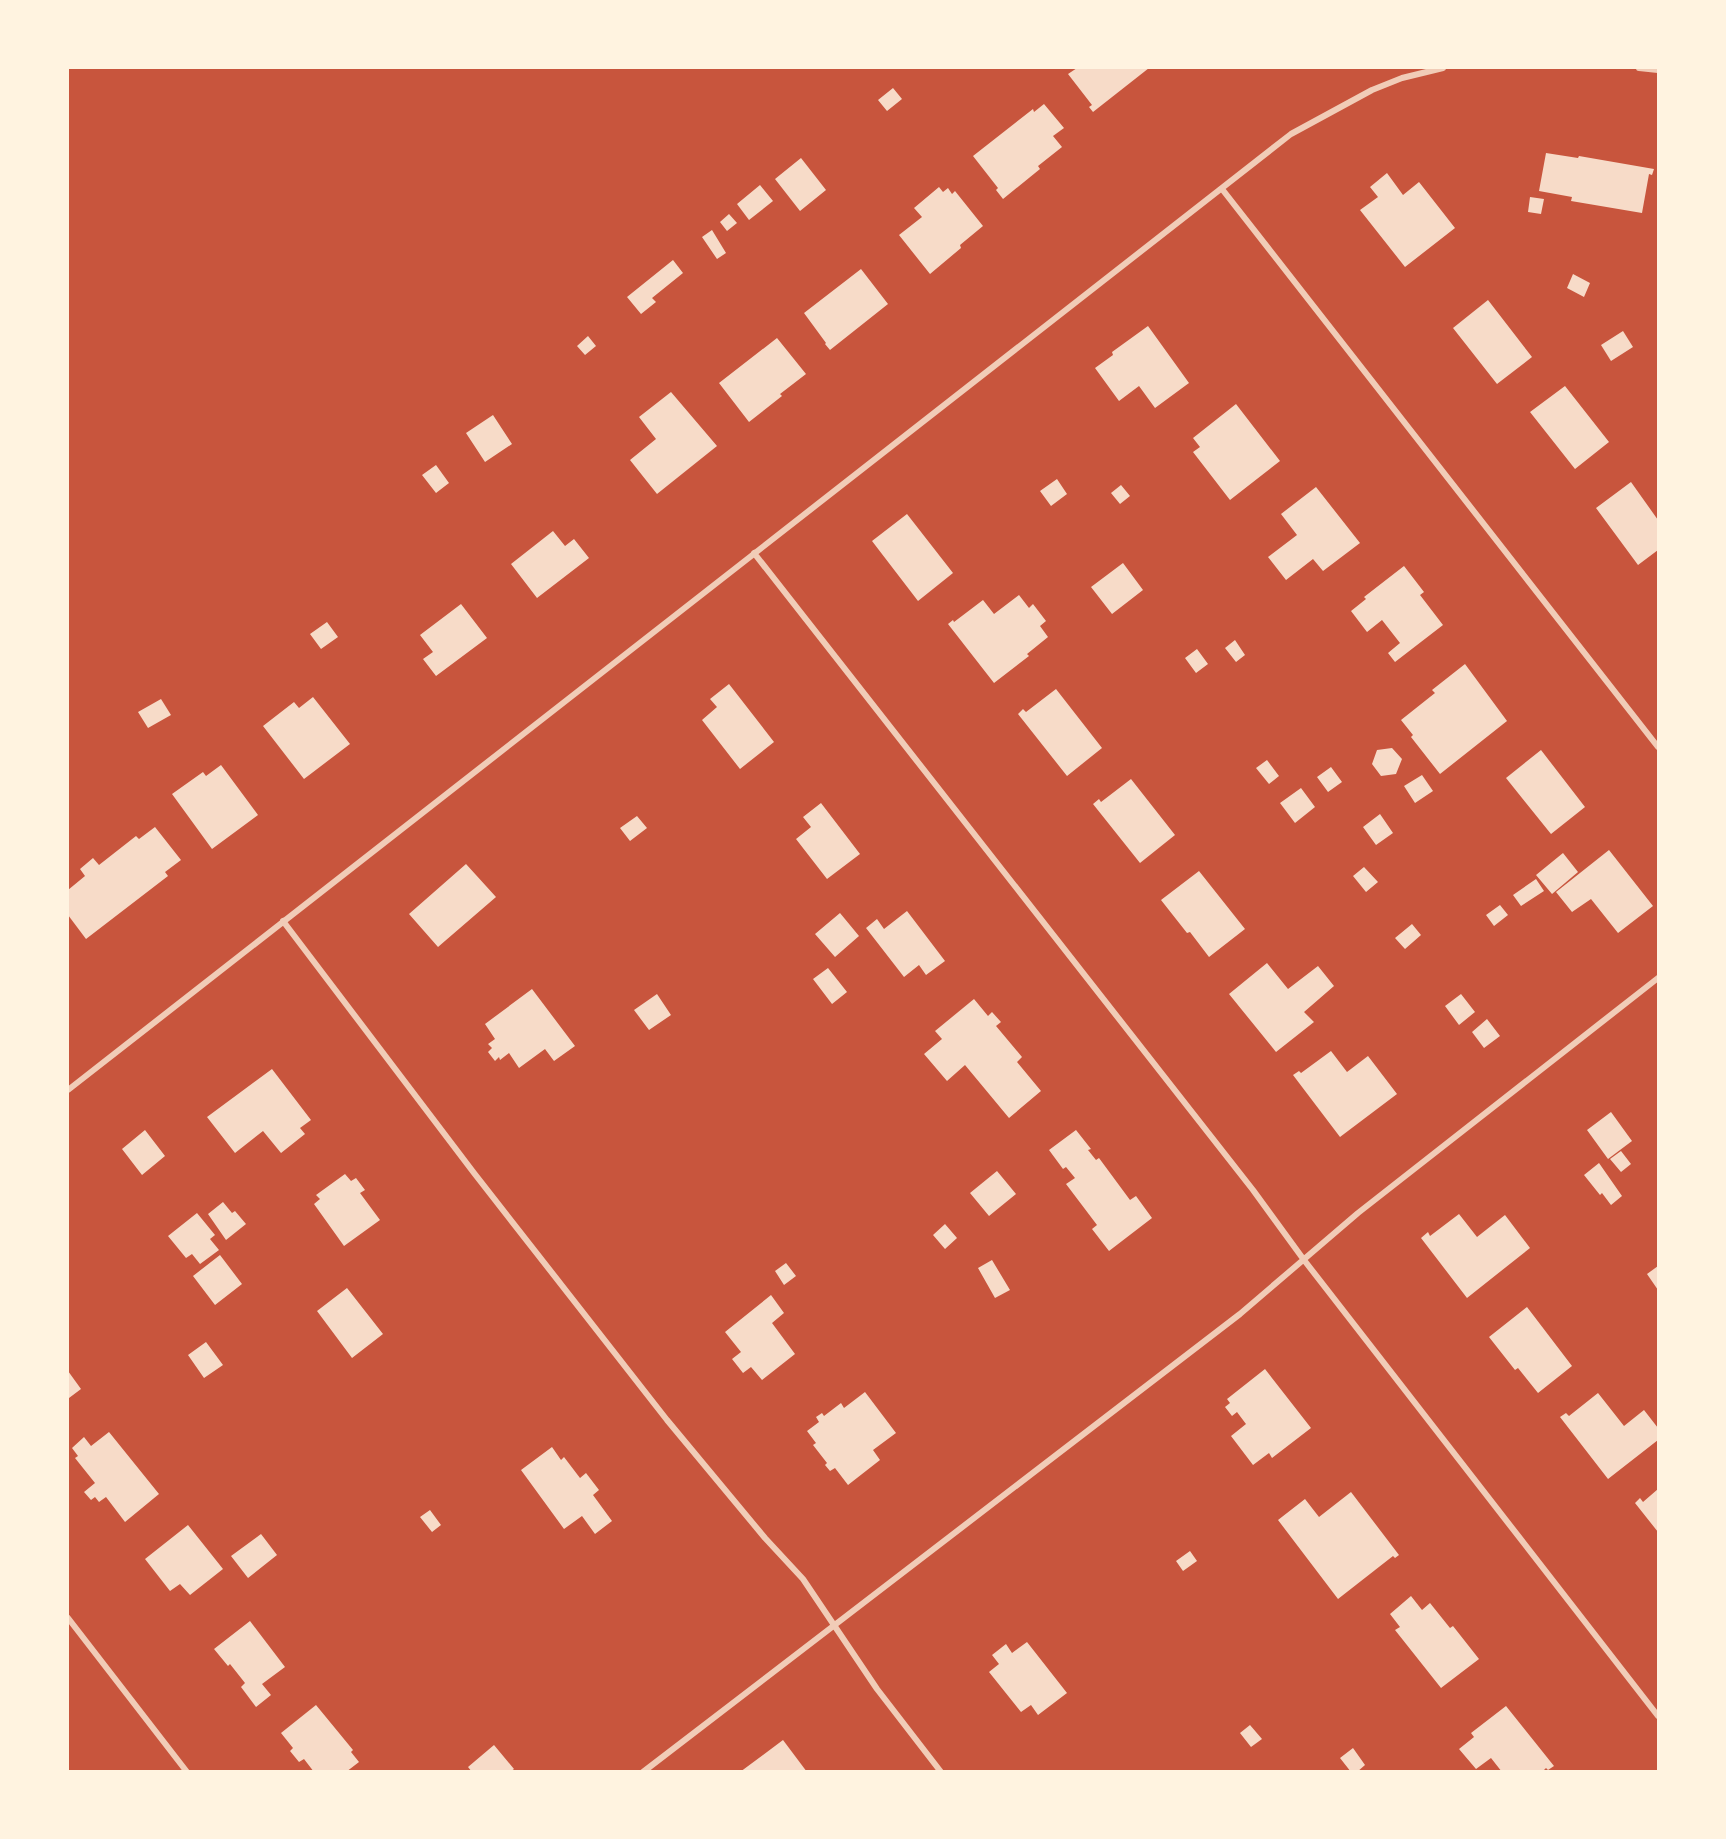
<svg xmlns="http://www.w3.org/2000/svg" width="1726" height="1839" font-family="Karla,sans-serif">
  <rect width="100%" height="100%" fill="#c8553d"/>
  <!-- building -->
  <path fill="#f7dbc8" d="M1077,68H1149L1093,112L1089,107L1092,105L1068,74Z
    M893,88L902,99L887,111L878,100Z
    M1044,104L1064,128L1053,136L1062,147L1038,166L1040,169L1003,199L996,190L998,188L973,156L1033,109L1034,112Z
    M1546,153L1578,158L1579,156L1654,169L1652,175L1649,174L1642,213L1571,201L1572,197L1539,191Z
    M801,158L826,190L800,211L775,179Z
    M1387,173L1403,195L1419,182L1455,228L1405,267L1360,210L1378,197L1370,187Z
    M760,185L773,201L749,220L737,204Z
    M939,187L943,192L948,188L952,194L955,191L983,226L960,245L961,248L930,274L899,235L922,217L914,208Z
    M1530,197L1544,199L1541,214L1528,212Z
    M729,214L737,223L727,231L720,222Z
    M712,230L726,253L717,259L702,237Z
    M673,260L683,273L652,298L656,302L641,314L627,297Z
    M861,269L888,304L830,350L825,344L826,343L804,313Z
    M1573,274L1590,283L1584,297L1567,288Z
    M1488,300L1532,357L1497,384L1453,328Z
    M1148,326L1189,383L1155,408L1139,386L1119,401L1095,368L1113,355L1112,352Z
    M1623,331L1633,347L1611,361L1601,345Z
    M588,336L596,346L585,355L577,346Z
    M777,338L806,374L780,394L782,396L749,422L719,383Z
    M1565,386L1609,442L1575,469L1530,412Z
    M671,392L717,446L657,494L630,460L656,439L639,417Z
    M1236,404L1280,461L1230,500L1193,452L1200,447L1193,438Z
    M493,415L512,444L485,462L466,433Z
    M436,465L449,483L436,493L422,475Z
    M1057,479L1067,494L1051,506L1040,491Z
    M1631,482L1658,520V550L1638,565L1596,508Z
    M1121,485L1130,496L1120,504L1111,493Z
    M1316,487L1360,543L1323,571L1313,559L1286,580L1268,557L1297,535L1281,514Z
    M907,514L953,573L918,601L872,541Z
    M553,531L565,546L574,539L589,558L537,598L511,564Z
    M1123,563L1143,590L1112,614L1091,587Z
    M1404,566L1424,592L1420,595L1443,625L1395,662L1388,653L1400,643L1382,620L1367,632L1351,611L1366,599L1364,597Z
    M1019,595L1029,608L1033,604L1046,621L1040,626L1048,637L1027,654L1029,656L994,683L948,624L953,620L954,622L983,600L994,614Z
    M461,604L487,638L436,676L423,659L433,652L420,635Z
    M327,622L338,637L321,649L310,634Z
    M1235,640L1245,655L1236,662L1225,648Z
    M1197,649L1208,664L1196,673L1185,658Z
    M1465,664L1507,721L1440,774L1411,737L1413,735L1401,720L1435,693L1432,690Z
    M729,684L774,742L740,769L702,720L717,707L710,699Z
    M1056,689L1102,748L1067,776L1018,714L1023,709L1026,712Z
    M313,697L350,744L304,779L263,726L294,702L299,708Z
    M161,699L171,715L148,728L138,712Z
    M1392,748L1402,759L1396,774L1381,776L1372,764L1377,750Z
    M1541,750L1585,807L1551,834L1506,778Z
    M1267,760L1279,776L1269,784L1256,768Z
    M221,765L258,815L212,849L172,794L203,772L206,776Z
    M1331,767L1342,782L1328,792L1317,777Z
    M1422,775L1433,791L1415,803L1404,786Z
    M1131,779L1175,835L1140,863L1093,804L1099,799L1101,802Z
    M1301,788L1315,807L1295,823L1280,803Z
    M821,803L860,854L827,879L796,839L811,827L803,817Z
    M1380,814L1393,833L1376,845L1363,827Z
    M637,816L647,828L630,841L620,828Z
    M155,827L181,860L165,872L168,876L86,939L68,915V890L85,876L80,869L93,858L99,865L136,836L139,839Z
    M1609,850L1653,906L1618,933L1591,899L1572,912L1556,892Z
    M1563,853L1578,872L1552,894L1536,875Z
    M466,864L496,897L438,947L409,914Z
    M1364,867L1378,882L1366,892L1353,876Z
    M1199,871L1245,929L1209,957L1190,932L1187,933L1161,900Z
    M1536,879L1544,891L1521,906L1513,895Z
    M1500,905L1508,915L1494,926L1486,915Z
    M907,911L945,961L926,975L919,965L904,977L866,928L877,919L884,929Z
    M840,913L859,936L835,957L815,934Z
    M1412,924L1421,935L1405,949L1395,938Z
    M1267,963L1288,989L1318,966L1334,986L1304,1012L1314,1022L1276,1052L1229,994Z
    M828,968L847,992L832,1004L813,979Z
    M532,989L575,1046L554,1061L545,1049L519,1068L509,1053L500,1060L499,1057L495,1061L488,1052L492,1048L488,1044L495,1039L485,1024Z
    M657,994L671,1015L649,1030L634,1010Z
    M1461,994L1475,1012L1459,1025L1445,1006Z
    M974,999L988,1016L992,1012L1001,1022L996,1026L1022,1057L1017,1062L1041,1091L1009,1118L965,1065L947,1081L924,1054L942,1039L935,1031Z
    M1487,1019L1500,1036L1484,1048L1472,1032Z
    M1331,1051L1347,1072L1368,1056L1397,1094L1340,1137L1293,1075L1299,1071L1301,1073Z
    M272,1069L311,1120L300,1128L305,1134L281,1153L263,1131L235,1153L207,1117Z
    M1611,1112L1632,1141L1608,1159L1587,1130Z
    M145,1130L165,1156L142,1175L122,1149Z
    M1076,1130L1091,1149L1088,1150L1096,1160L1099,1158L1130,1200L1136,1196L1152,1218L1109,1251L1092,1229L1097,1225L1066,1184L1075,1178L1066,1167L1063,1169L1049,1150Z
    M1621,1151L1631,1164L1621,1172L1610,1159Z
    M1599,1163L1622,1196L1611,1205L1602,1193L1600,1195L1584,1175Z
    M997,1171L1016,1194L989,1216L970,1193Z
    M345,1174L351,1181L356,1178L365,1190L360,1193L380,1220L344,1246L314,1204L320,1199L316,1195Z
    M223,1202L232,1213L235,1211L246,1224L226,1240L208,1214Z
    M197,1213L215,1235L210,1239L219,1250L200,1264L192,1254L186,1258L168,1236Z
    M1459,1214L1477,1237L1505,1215L1530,1248L1467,1298L1421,1238L1428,1232L1430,1236Z
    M945,1224L957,1238L945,1249L933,1235Z
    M220,1255L242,1284L215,1305L193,1276Z
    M992,1260L1010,1290L995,1298L978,1268Z
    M786,1263L796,1276L784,1285L775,1271Z
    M1658,1266V1290L1647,1274Z
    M347,1288L383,1334L352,1358L317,1311Z
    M771,1295L784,1313L772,1323L795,1354L762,1380L751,1367L743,1373L732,1359L741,1352L725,1332Z
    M1527,1307L1572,1366L1538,1393L1518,1368L1515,1370L1489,1337Z
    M206,1342L223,1365L204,1378L188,1355Z
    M1265,1369L1311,1428L1272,1458L1269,1453L1253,1465L1231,1436L1246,1424L1237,1412L1232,1416L1225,1407L1230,1403L1227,1399Z
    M68,1371L81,1389L69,1398L68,1397Z
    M865,1392L896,1433L873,1450L880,1460L848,1485L835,1468L830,1471L825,1465L827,1463L813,1445L816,1443L807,1431L819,1422L816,1417L822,1413L824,1416L841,1403L844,1408Z
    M1598,1393L1624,1426L1644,1410L1658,1428V1440L1608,1479L1560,1417L1566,1413L1569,1416Z
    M109,1432L159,1494L125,1522L106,1497L99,1502L95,1497L91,1500L84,1492L95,1483L75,1458L78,1456L72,1448L84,1437L91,1446Z
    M552,1447L561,1460L564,1457L580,1478L586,1473L599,1490L593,1495L612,1521L595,1534L582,1516L564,1529L521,1470Z
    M1658,1489V1532L1635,1503L1640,1498L1643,1502Z
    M1351,1492L1399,1555L1395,1558L1393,1556L1338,1599L1278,1520L1305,1499L1319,1517Z
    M430,1510L441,1525L432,1532L420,1517Z
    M188,1525L223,1569L190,1595L180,1584L170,1591L145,1559Z
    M261,1534L277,1555L248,1578L231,1556Z
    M1190,1551L1197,1561L1183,1571L1176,1561Z
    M1411,1596L1422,1610L1430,1603L1450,1628L1453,1626L1479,1659L1441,1688L1395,1630L1400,1627L1390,1614Z
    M250,1621L285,1667L262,1684L271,1695L256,1707L241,1687L245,1683L230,1664L228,1666L214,1649Z
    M1027,1642L1067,1693L1038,1715L1031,1705L1021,1712L989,1672L999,1664L992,1655L1006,1644L1012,1653Z
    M316,1705L353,1750L351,1752L359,1762L346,1772H314L304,1759L299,1762L290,1751L293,1748L281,1733Z
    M1506,1706L1554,1766L1548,1770L1546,1768L1542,1772H1502L1491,1758L1476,1769L1459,1749L1474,1737L1471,1733Z
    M1250,1725L1262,1739L1251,1747L1240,1733Z
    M783,1740L807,1772H740Z
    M494,1745L514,1769L510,1772H472L468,1767Z
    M1353,1748L1365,1765L1357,1772H1351L1340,1758Z"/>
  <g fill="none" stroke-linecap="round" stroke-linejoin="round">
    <!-- minor -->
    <path stroke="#f1ccb7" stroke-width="6" d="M1639,68L1658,70
      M1222,189L1658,747
      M754,553L1253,1190L1304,1260L1658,1716
      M283,921L474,1173L667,1420L765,1538L803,1579L877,1689L941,1772
      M68,1090L1291,134L1372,90L1402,78L1443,68
      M68,1618L187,1772
      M643,1772L1240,1314L1358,1213L1658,978"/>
  </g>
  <!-- border -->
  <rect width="1726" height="1839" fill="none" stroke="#fff3e0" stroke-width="138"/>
</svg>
